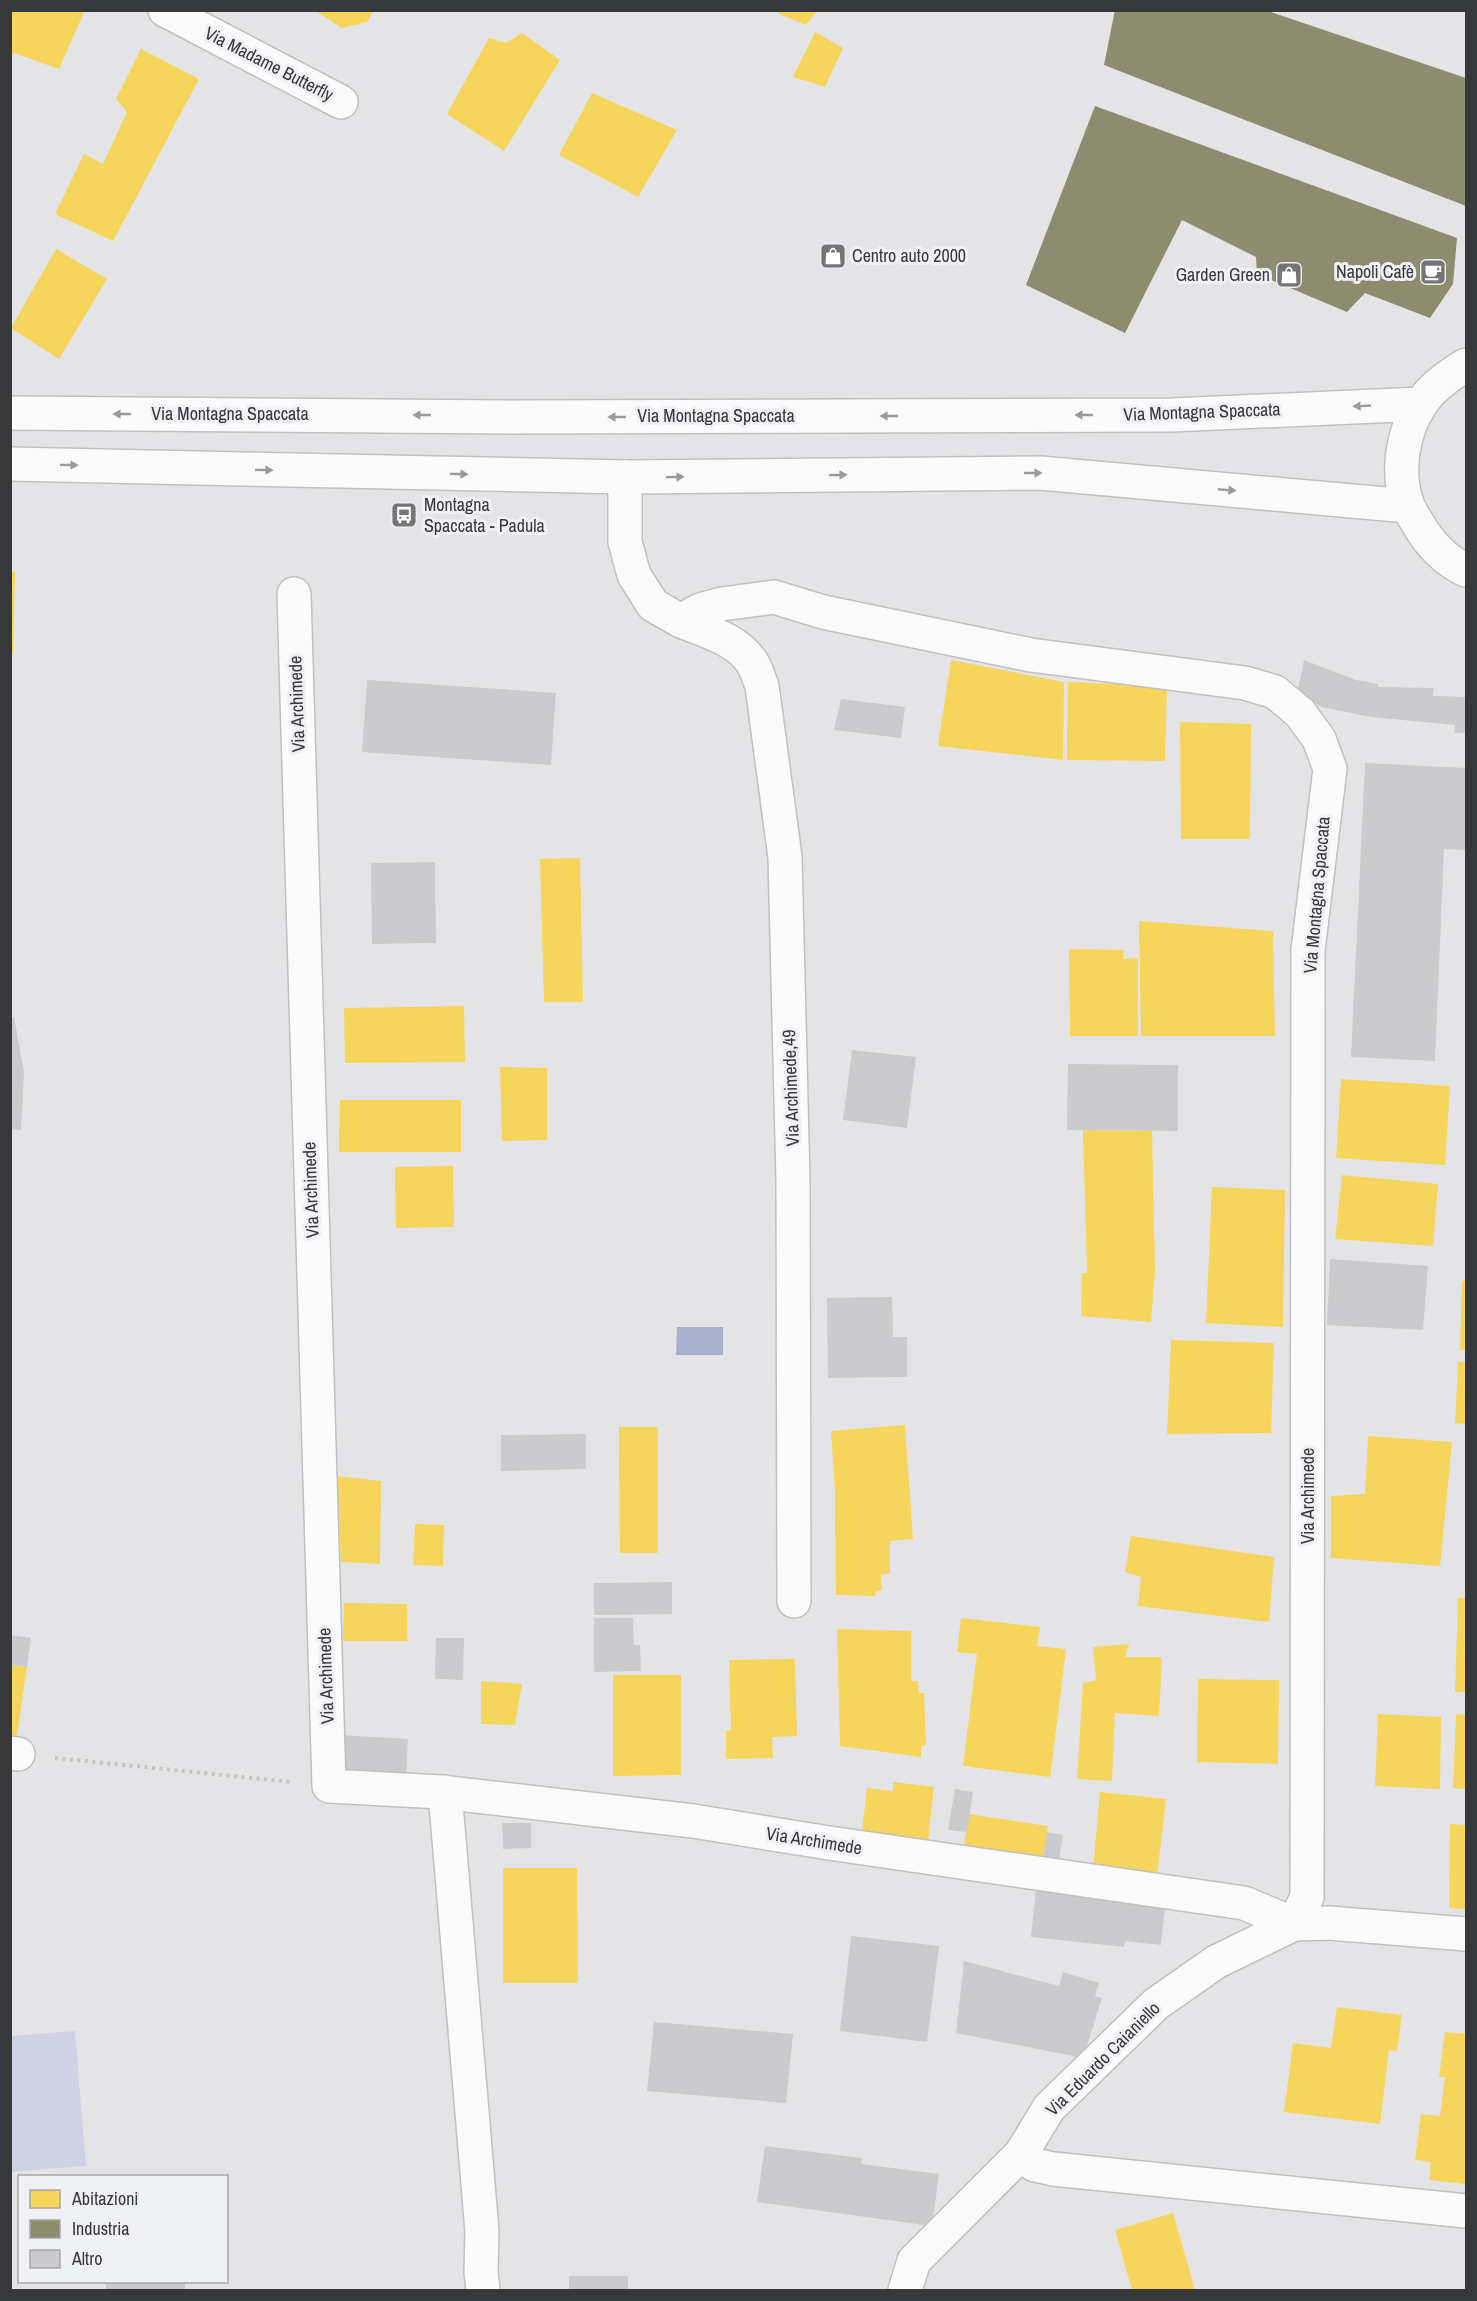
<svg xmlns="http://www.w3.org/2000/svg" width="1477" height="2301" font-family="'Archivo Narrow',sans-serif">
  <rect width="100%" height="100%" fill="#e4e4e6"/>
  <!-- green -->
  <path fill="#cfd2e3" d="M75,2031L86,2166L11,2172V2036Z"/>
  <!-- water -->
  <path fill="#a9b0ce" d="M677,1327H723V1355H676Z"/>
  <!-- homes -->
  <path fill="#f6d55c" d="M10,10H85L59,69L14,53L10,57Z
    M314,10H374L367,22L342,28Z
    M777,10H818L806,25L779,14Z
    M815,32L843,48L825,87L793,77Z
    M522,33L560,60L504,151L447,114L489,38L506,43Z
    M141,49L199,79L113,241L55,214L84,154L103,164L127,112L116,99Z
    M592,93L677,130L638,197L559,155Z
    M56,249L107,279L59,359L11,328Z
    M10,572H15L13,653H10Z
    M951,660L1064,682L1063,760L938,746Z
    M1068,682L1167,686L1165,761L1067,760Z
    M1180,722L1251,724L1250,839H1181Z
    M580,858L583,1002H544L540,859Z
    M1139,921L1273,931L1275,1036H1141Z
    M1069,949L1124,950L1123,959L1138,958V1036H1070Z
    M464,1006L465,1062L345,1063L344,1008Z
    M500,1067L547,1068V1140L502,1141Z
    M1341,1079L1450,1086L1445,1165L1336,1158Z
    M340,1100H461V1152H339Z
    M1083,1130L1152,1131L1155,1270L1151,1322L1081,1316L1082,1273H1087Z
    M453,1166L454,1227L396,1228L395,1167Z
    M1342,1175L1438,1184L1433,1246L1335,1239Z
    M1212,1187L1285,1190L1283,1327L1206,1323Z
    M1462,1281H1466V1350H1460Z
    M1171,1340L1274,1343L1271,1433L1167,1434Z
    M1458,1362H1466V1424L1455,1423Z
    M905,1425L913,1539L890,1541V1573L881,1575L882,1590L875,1592L876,1596L836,1595L835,1492L831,1431Z
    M619,1427H658V1553H620Z
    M1368,1436L1452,1442L1440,1566L1331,1558V1496L1365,1494Z
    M337,1476L381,1481L380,1564L341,1562Z
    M415,1524L444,1525L443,1566L413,1565Z
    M1131,1536L1274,1557L1269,1622L1138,1606L1141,1577L1125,1572Z
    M1458,1598H1466V1692H1455Z
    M344,1603L407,1604V1641H343Z
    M961,1618L1040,1627L1037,1646L1066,1649L1050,1777L963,1766L977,1654L957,1652Z
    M837,1629L911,1631V1681H918L919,1693H924L926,1745L921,1746V1757L840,1746Z
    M1129,1644L1125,1657H1162L1159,1716L1115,1713L1112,1781L1077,1779L1083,1683L1096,1680L1093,1647Z
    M795,1659L797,1736L772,1737L773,1758L726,1759V1731L731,1730L729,1660Z
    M10,1665L27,1667L15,1749L10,1748Z
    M613,1675H681V1775L613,1776Z
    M1198,1679L1279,1680L1278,1764L1197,1762Z
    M481,1681L522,1684L515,1725L481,1724Z
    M1378,1714L1441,1717L1440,1789L1375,1786Z
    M1456,1714L1466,1715V1789L1453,1788Z
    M893,1782L934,1787L927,1850L861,1840L867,1788L893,1791Z
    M1100,1792L1166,1799L1157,1876L1093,1870Z
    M969,1814L1048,1826L1042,1864L963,1852Z
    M1450,1824L1466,1825V1909L1449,1908Z
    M503,1868H577L578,1983H503Z
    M1337,2007L1402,2015L1397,2051L1389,2050L1380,2124L1284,2112L1293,2043L1331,2048Z
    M1445,2032L1466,2034V2184L1429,2180L1431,2162L1415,2160L1421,2114L1440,2116L1445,2077H1439Z
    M1173,2213L1195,2290H1132L1115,2230Z"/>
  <!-- industry -->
  <path fill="#8c8c6e" d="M1115,10H1265L1466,78V206L1104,65Z
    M1095,106L1457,238L1453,284L1430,318L1365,293L1347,312L1257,274L1256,257L1182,220L1125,333L1026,285Z"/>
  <!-- building -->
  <path fill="#cbcbcd" d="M1304,660L1356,680L1378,684V687L1434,688L1433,696L1466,697V733H1454L1455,725L1371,717L1322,707L1297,694Z
    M367,680L556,693L551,765L362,752Z
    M841,699L905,707L901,738L834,730Z
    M1365,763L1466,768V850L1444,849L1435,1061L1351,1057Z
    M435,862L436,943L372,944L371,863Z
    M10,1017H14L24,1072L21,1130L10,1129Z
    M852,1050L916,1057L907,1128L843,1120Z
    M1068,1064L1178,1065V1131L1067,1130Z
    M1330,1259L1428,1266L1423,1330L1327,1325Z
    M892,1297L893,1337H907V1377L828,1378L827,1298Z
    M586,1434V1469L501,1471V1435Z
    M672,1582V1614L594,1615V1583Z
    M594,1618H633L634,1645H640L641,1671L594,1672Z
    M10,1635L31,1638L27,1667L10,1665Z
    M436,1638H464L463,1680L435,1679Z
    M341,1735L408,1739L406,1778L351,1775L342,1768Z
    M955,1789L973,1792L967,1832L948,1830Z
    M502,1823H531V1848L503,1849Z
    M1047,1832L1063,1835L1058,1867L1042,1864Z
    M1036,1889L1084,1894L1083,1898L1165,1907L1161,1945L1125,1941L1124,1947L1031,1937Z
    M851,1936L939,1946L927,2042L840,2031Z
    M964,1961L1059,1986L1063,1972L1099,1983L1095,1996L1102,1998L1083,2058L956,2033Z
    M654,2022L793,2034L786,2103L647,2091Z
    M765,2146L862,2158L861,2164L939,2174L932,2226L757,2202Z
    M569,2276H628V2290H569Z
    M106,2282H185V2290H106Z"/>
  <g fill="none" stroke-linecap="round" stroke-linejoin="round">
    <defs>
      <path id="minor" d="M165,10L341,102
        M625,477V542L634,575L653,605L681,621L700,610L722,604L774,597L823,612L1031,655L1245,683L1275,692L1300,713L1319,739L1330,769L1308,950L1307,1897L1294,1924L1216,1962L1156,2004L1049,2108L1021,2154L914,2261L905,2290
        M294,594L329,1786L441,1792L693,1821L829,1843L1244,1903L1294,1924L1329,1923L1466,1934
        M681,621C706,631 739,640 753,664C757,671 759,679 762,686L785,857L793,1181L794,1601
        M10,1753L18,1754
        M445,1792L482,2231L481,2272L483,2290
        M1021,2154L1035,2165L1053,2169L1466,2211"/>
      <path id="major" d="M1466,365C1449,375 1432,387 1421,404C1402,432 1396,474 1408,506C1411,513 1416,520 1420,527C1430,544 1447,562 1466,570
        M10,413L513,417L1172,415L1421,404
        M10,464L625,477L1040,473L1408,506"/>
    </defs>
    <!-- minor casing -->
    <use href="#minor" stroke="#bfc0c1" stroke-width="36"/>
    <!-- major casing -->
    <use href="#major" stroke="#bfc0c1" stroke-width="36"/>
    <!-- path -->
    <path stroke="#c4c4c4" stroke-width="4" stroke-dasharray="3 4.5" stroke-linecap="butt" d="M55,1758L292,1782"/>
    <!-- minor -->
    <use href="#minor" stroke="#fbfbfb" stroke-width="33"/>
    <!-- major -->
    <use href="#major" stroke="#fbfbfb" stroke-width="33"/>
  </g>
  <!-- one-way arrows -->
  <defs><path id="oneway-solid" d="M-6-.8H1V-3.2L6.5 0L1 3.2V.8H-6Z" transform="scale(1.5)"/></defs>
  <g fill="#999a9a">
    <use href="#oneway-solid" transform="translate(1362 406) rotate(177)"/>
    <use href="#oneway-solid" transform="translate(122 414) rotate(-180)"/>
    <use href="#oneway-solid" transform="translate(422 415) rotate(-180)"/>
    <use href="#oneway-solid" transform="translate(1084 415) rotate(180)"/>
    <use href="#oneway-solid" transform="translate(889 416) rotate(180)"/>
    <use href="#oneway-solid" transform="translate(617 417) rotate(180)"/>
    <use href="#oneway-solid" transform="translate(69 465) rotate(1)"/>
    <use href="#oneway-solid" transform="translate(264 470) rotate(1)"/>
    <use href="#oneway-solid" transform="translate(1033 473)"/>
    <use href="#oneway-solid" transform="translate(459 474) rotate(1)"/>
    <use href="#oneway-solid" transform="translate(838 475) rotate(-1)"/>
    <use href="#oneway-solid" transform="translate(675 477) rotate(-1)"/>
    <use href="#oneway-solid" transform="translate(1227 490) rotate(5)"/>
  </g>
  <!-- icons -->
  <defs>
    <symbol id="shop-square" viewBox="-11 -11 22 22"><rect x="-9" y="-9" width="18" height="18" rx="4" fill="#747476" stroke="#f0f1f4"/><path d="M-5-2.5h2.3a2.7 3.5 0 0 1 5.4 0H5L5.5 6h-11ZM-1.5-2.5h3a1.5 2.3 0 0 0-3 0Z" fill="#fff"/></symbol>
    <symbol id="cafe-square" viewBox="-11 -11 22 22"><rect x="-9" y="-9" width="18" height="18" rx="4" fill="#747476" stroke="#f0f1f4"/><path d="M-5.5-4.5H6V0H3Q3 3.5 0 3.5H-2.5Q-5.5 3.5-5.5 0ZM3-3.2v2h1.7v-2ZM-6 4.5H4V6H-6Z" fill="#fff"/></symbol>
    <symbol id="bus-square" viewBox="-11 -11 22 22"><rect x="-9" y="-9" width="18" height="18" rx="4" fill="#747476" stroke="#f0f1f4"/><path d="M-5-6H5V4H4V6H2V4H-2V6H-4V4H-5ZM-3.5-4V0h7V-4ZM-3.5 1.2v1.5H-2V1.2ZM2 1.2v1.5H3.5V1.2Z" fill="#fff"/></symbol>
  </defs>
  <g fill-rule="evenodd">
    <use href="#shop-square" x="818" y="241" width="30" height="30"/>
    <use href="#cafe-square" x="1418" y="257" width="30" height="30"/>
    <use href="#shop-square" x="1274" y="260" width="30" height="30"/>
    <use href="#bus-square" x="389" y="500" width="30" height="30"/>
  </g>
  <g text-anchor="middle" stroke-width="6" stroke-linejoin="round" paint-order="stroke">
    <!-- street labels -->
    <g font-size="18" fill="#373839" stroke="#f0f1f4">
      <text transform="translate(269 64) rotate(27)" y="6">Via Madame Butterfly</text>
      <text transform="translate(1202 412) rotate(-2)" y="6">Via Montagna Spaccata</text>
      <text x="230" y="420">Via Montagna Spaccata</text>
      <text x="716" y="422">Via Montagna Spaccata</text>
      <text transform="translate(297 704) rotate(-92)" y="6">Via Archimede</text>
      <text transform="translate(1317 895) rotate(-85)" y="6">Via Montagna Spaccata</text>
      <text transform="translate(791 1088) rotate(-92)" y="6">Via Archimede,49</text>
      <text transform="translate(311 1190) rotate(-92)" y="6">Via Archimede</text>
      <text transform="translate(1308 1496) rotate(-90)" y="6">Via Archimede</text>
      <text transform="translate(326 1676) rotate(-92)" y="6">Via Archimede</text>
      <text transform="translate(814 1841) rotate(9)" y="6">Via Archimede</text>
      <text transform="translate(1103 2059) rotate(-45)" y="6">Via Eduardo Caianiello</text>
    </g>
    <!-- poi labels -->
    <g font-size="18" fill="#373839" stroke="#f0f1f4" text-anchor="start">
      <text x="852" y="262">Centro auto 2000</text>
      <text x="1414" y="278" text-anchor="end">Napoli Cafè</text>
      <text x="1270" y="281" text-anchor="end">Garden Green</text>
      <text x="424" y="511">Montagna<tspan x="424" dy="21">Spaccata - Padula</tspan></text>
    </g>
  </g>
  <!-- border -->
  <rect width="1477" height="2301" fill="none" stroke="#373839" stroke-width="24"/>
  <!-- legend -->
  <rect x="18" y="2175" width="210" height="108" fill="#f0f1f4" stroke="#a6a7a9" stroke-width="1.5"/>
  <rect x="30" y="2190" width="30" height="18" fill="#f6d55c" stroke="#a6a7a9" stroke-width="1.5"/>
  <text x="72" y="2205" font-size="18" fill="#373839">Abitazioni</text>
  <rect x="30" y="2220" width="30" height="18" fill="#8c8c6e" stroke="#a6a7a9" stroke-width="1.5"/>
  <text x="72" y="2235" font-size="18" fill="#373839">Industria</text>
  <rect x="30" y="2250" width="30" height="18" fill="#cbcbcd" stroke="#a6a7a9" stroke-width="1.5"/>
  <text x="72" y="2265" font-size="18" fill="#373839">Altro</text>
</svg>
